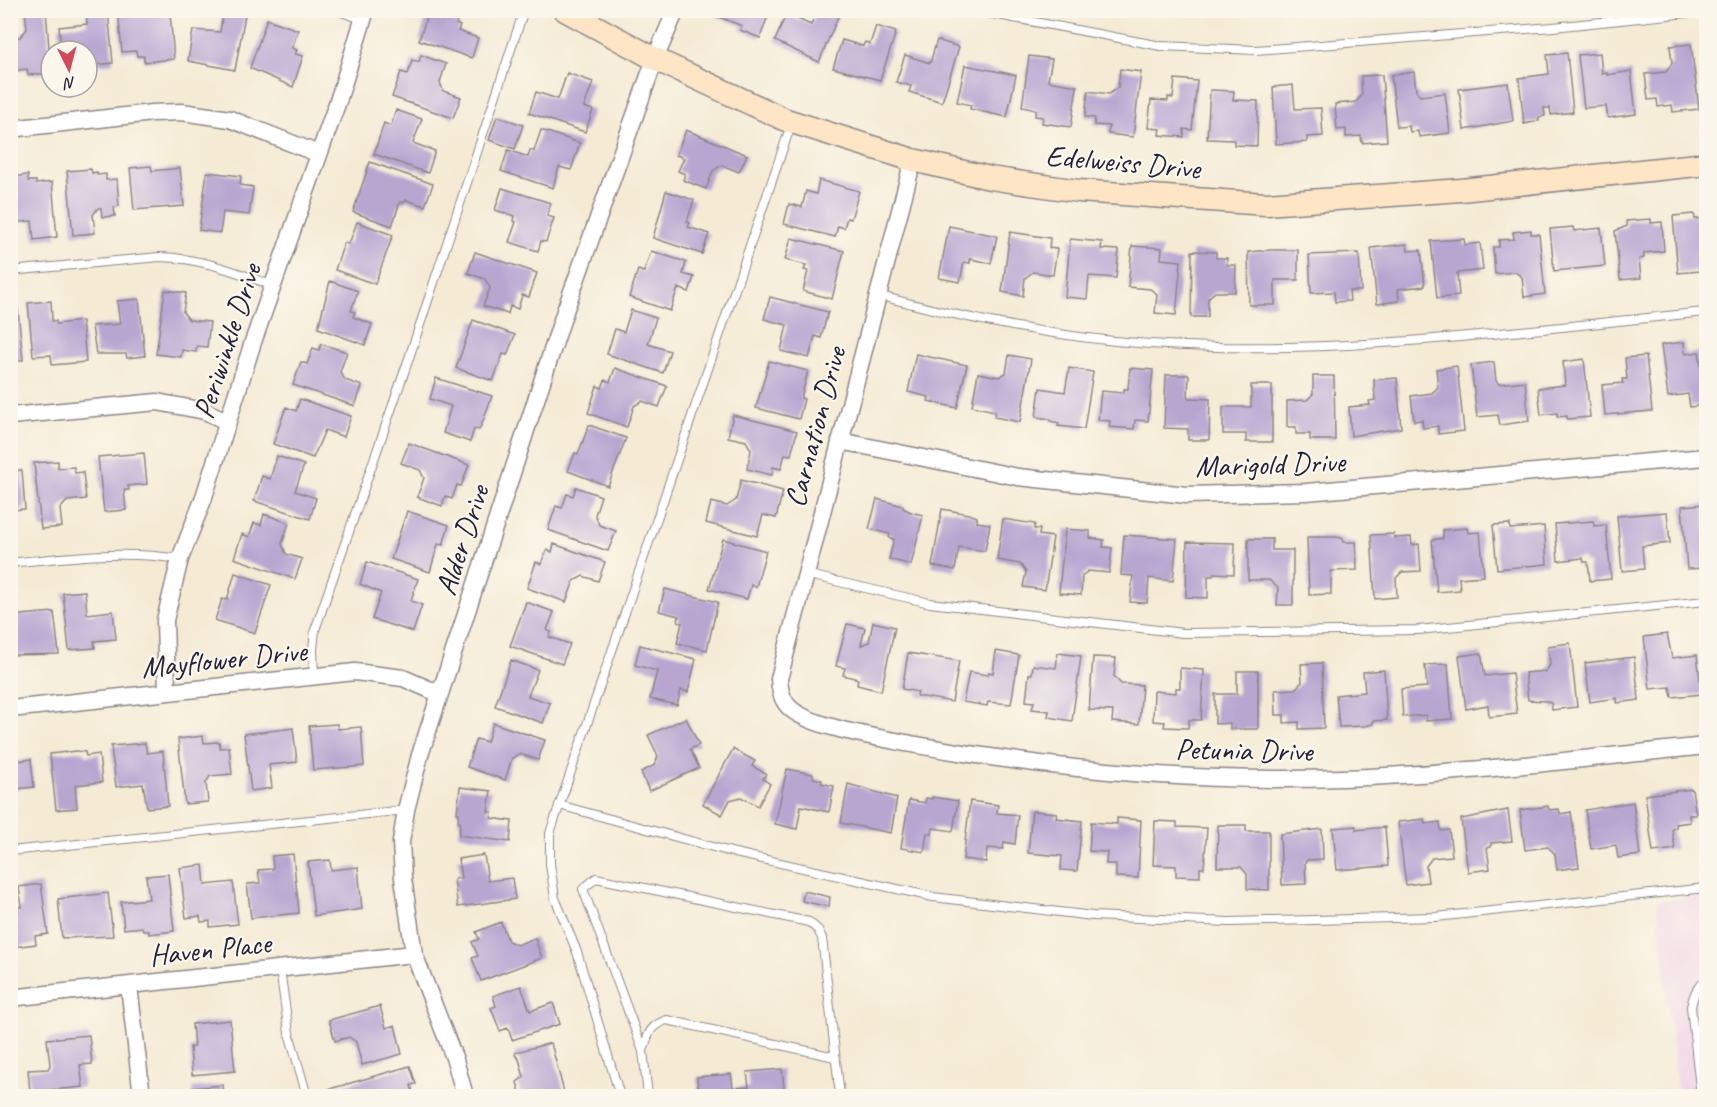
<svg xmlns="http://www.w3.org/2000/svg" width="1717" height="1107" font-family="Caveat,sans-serif">
  <rect width="100%" height="100%" fill="#fbf7ec"/>
  <filter id="ink" filterUnits="userSpaceOnUse"><feTurbulence type="fractalNoise" baseFrequency=".0167" numOctaves="2"/><feDisplacementMap in="SourceGraphic" scale="12" xChannelSelector="R" yChannelSelector="G"/><feConvolveMatrix kernelMatrix="1 2 1 2 8 2 1 2 1" color-interpolation-filters="sRGB"/></filter>
  <filter id="wash" filterUnits="userSpaceOnUse"><feTurbulence type="fractalNoise" baseFrequency=".008" numOctaves="4" result="noise"/><feDisplacementMap in="SourceGraphic" scale="24" xChannelSelector="R" yChannelSelector="G"/><feGaussianBlur stdDeviation="1.35" result="paint"/><feColorMatrix in="noise" values="0 0 0 0 0 0 0 0 0 0 0 0 0 0 0 0 0 1.4 0 .05"/><feComposite in="paint" operator="in"/></filter>
  <g filter="url(#wash)">
    <rect width="100%" height="100%" fill="#f5ebd5"/>
    <!-- built -->
    <path fill="#f0d0e5" d="M1706,896V1096H1678L1657,901Z"/>
    <g id="blocks">
      <!-- building -->
      <path fill="#b8a6d1" d="M46,10L51,73L28,75L27,69L12,71L10,38L20,37L27,29L25,11Z
        M86,10H108L113,63L87,66V51H61L59,27L87,24Z
        M118,10H139L140,15L170,13L174,59L144,62V56H137L136,51L122,52Z
        M429,10H460L456,24L460,26L458,31L478,38L472,58L419,40Z
        M716,10H770L760,38L740,30L742,26L714,15Z
        M817,10L840,12L819,62L775,41L786,14L811,25Z
        M223,11L245,15L235,70L188,61L193,30L220,32Z
        M267,19L298,30L292,48L297,50L295,54L303,56L293,87L250,68Z
        M876,26L896,32L880,80L833,68L842,40L863,46L865,42L870,44Z
        M937,40L959,47L942,102L909,92L911,86L896,82L905,55L930,63Z
        M1691,44L1699,109L1673,112L1672,105L1658,107L1657,99L1648,100L1645,74L1666,72L1672,63L1670,46Z
        M1567,53L1573,112L1551,115L1550,108H1544L1545,116L1539,117V121L1524,124L1519,78L1549,74L1547,55Z
        M1600,53L1602,73L1607,72V75L1631,71L1636,114L1608,118L1606,106L1584,108L1578,55Z
        M421,55L446,64L440,82L443,91L461,97L453,118L392,97L401,72L408,74L412,60L419,62Z
        M1029,56L1052,59L1048,81L1077,86L1071,127L1042,123L1043,117L1035,116L1036,110L1022,107Z
        M965,65L1016,75L1007,117L970,109L971,105L957,102Z
        M1120,69L1141,72L1133,137L1108,134L1109,126L1094,125L1095,118L1085,117L1088,91L1109,94L1118,87Z
        M1414,72L1416,91L1420,96L1445,93L1450,133L1419,137L1418,131L1410,132L1409,126L1397,127L1391,75Z
        M567,73L593,82L584,107L593,110L585,132L529,113L536,92L558,99Z
        M1382,75L1387,141L1362,143L1361,136L1346,137V129L1337,130L1335,104L1356,102L1362,95L1361,76Z
        M1175,79L1197,81L1192,130L1184,129V137L1159,135L1160,129L1148,128L1151,100L1168,101V97L1173,98Z
        M1508,83L1513,121L1464,130L1459,89Z
        M1293,85L1295,109L1321,108L1323,136L1307,137V142L1276,144L1273,87Z
        M1210,90L1234,91L1233,100L1258,101L1257,146L1234,145V140L1207,139Z
        M396,110L422,119L413,143L435,151L428,173L374,154L384,123L391,126Z
        M497,116L523,125L515,149L489,140Z
        M541,130L580,143L571,170L559,167L553,188L501,171L508,150L528,157L530,150L534,151Z
        M686,130L747,155L739,172L722,165L713,171L706,189L683,180L685,174L678,171L684,158L676,155Z
        M370,162L433,184L425,206L406,200L404,203L400,202L392,226L353,212Z
        M151,166L152,171L180,168L184,206L134,210L130,168Z
        M91,169L92,173L97,172V175L106,174V180L117,179L119,206L114,207L115,216L102,217L101,208H98L93,215L95,233L73,235L67,171Z
        M207,172L241,176L240,185L253,187L249,215L223,212L220,233L199,230Z
        M28,175V181H36V184L52,182L57,237L34,240L32,221L10,223V177Z
        M819,180L859,191L851,219L847,218L844,228L838,226L835,237L784,224L789,204L802,207L806,191L816,194Z
        M502,188L551,203L547,216L554,218L546,242L541,241L538,251L509,242L516,222L513,221L514,216L495,210Z
        M666,191L694,200L687,222L690,223L688,227L709,234L702,254L653,238Z
        M1694,214L1695,219L1706,218V247L1698,248L1700,271L1678,273L1673,216Z
        M1651,219V223L1662,222L1664,251L1644,253V258L1639,259L1641,278L1620,280L1615,231L1627,226L1626,221Z
        M357,222L393,235L375,284L335,270L344,243L349,244Z
        M949,226L997,236L991,263L970,259V263L964,262L960,282L939,278Z
        M1573,227L1574,231L1601,228L1605,266L1554,271L1550,229Z
        M1531,230V234H1539L1545,294L1524,297L1522,277L1515,272L1495,274L1493,247H1499V240L1514,239L1513,232Z
        M1010,232L1050,238L1049,248L1057,249L1053,275L1033,272L1025,278L1023,296L1002,292Z
        M791,238L844,251L832,299L803,291L808,271L804,270L806,265L785,260Z
        M1070,239L1102,242L1101,249L1119,250L1116,278L1089,276L1087,299L1065,297Z
        M1464,239L1465,245L1480,243L1483,270L1457,273L1459,296L1437,298L1431,241Z
        M1407,244L1408,251L1421,250L1425,286L1398,289L1399,301L1377,304L1371,248Z
        M1132,246L1162,248L1161,259L1181,261L1176,315L1155,313L1157,294L1150,289L1128,287Z
        M1270,250H1298V280H1275V305H1249L1248,252Z
        M651,251L686,262L683,274L694,277L689,292L678,288L670,311L629,297L638,270L644,272Z
        M1192,251L1216,252V258H1227V265H1236L1235,292H1215L1208,298V317H1191Z
        M475,252L537,273L529,297L522,295L518,309L510,306L508,314L483,306L490,288L485,279L468,273Z
        M1359,253L1361,291H1349L1350,301L1335,302L1334,292L1311,293L1309,255Z
        M330,281L358,291L351,311L355,312L353,317L372,324L365,345L318,328Z
        M165,290L186,293L183,312L189,320L210,322L207,347L197,346L196,352L182,350L181,357L156,354Z
        M770,297L828,312L821,338L815,336L809,358L781,351L787,325L764,319Z
        M139,299L145,356L127,358L126,354H96L92,326L120,324L117,301Z
        M51,301L52,321H56V324L82,321L86,362L52,365L51,355L33,356L28,303Z
        M18,310L23,360L10,361V311Z
        M631,310L656,318L648,344L670,351L663,373L607,354L615,329L624,332Z
        M473,320L515,335L507,355L503,354L493,381L456,368Z
        M1684,342L1685,354L1699,352L1701,364L1706,363V405L1690,407L1688,394L1668,397L1661,345Z
        M321,344L347,352L340,372L345,380L362,386L355,406L293,385L301,362L307,364L313,348L319,350Z
        M916,354L967,365L957,408L928,401L929,397L908,392Z
        M1009,355L1031,359L1020,422L994,417L995,411L972,406L978,373L999,377L1006,373Z
        M1646,356L1652,411L1605,415L1602,385L1623,383L1622,379H1627L1625,358Z
        M1584,359L1590,417L1567,419V416L1557,417V413L1541,415L1538,388L1565,385L1563,362Z
        M769,361L808,371L801,398L804,399L799,419L756,408Z
        M1494,362L1496,381L1499,384L1525,381L1529,421L1500,425L1498,415L1477,417L1471,365Z
        M1457,366L1464,431L1438,434V426L1423,428L1422,420L1414,421L1411,396L1432,393L1438,387L1436,369Z
        M615,368L667,386L659,407L642,401L634,406L627,427L588,413L597,386L602,388L605,380L610,382Z
        M1069,368L1093,372L1084,429L1058,426L1059,423L1050,421V419L1036,417L1040,388L1065,392Z
        M1130,368L1153,370L1148,421L1135,420L1134,429L1109,427L1110,421L1098,420L1101,391L1124,393V389H1128Z
        M1166,375H1189L1188,398L1210,399L1209,440H1188V429L1164,428Z
        M1313,376H1334L1335,440H1310V434H1296V427H1287V401L1307,400L1313,394Z
        M436,378L492,396L483,421L479,430L474,429L470,442L443,433L451,406L430,399Z
        M1397,378L1401,428L1351,436L1349,407L1370,405L1369,401L1375,400L1374,380Z
        M1251,385H1272V442H1246V434H1223V407H1251Z
        M300,399L351,416L344,437L325,430L313,458L273,444L286,407L296,411Z
        M733,415L797,431L791,455L785,454L781,469L773,467L772,475L747,469L751,450L746,441L728,437Z
        M589,425L626,438L608,486L568,471L575,453L578,454Z
        M409,443L469,465L461,486L457,485L452,499L445,496L442,506L417,497L424,478L420,470L401,463Z
        M144,453L147,484L128,486L129,490H124L126,510L104,512L98,457Z
        M277,456L304,465L295,491L316,498L310,519L254,501L262,476L270,479Z
        M58,461V468L74,467L75,473L83,472L86,499L67,501L60,509L62,527L41,529L34,463Z
        M22,470L25,509L10,510V471Z
        M741,480L783,491L776,518L763,515L757,536L706,523L711,502L727,506L736,500Z
        M576,487L601,496L595,515L599,525L616,531L608,551L548,530L556,506L562,508L567,494L573,496Z
        M877,499L903,506V508L911,512L923,515L911,565L889,559L894,539L889,538L890,534L869,529Z
        M1705,504L1706,568L1687,569L1682,506Z
        M942,509L969,514L977,517V522L990,524L985,551L959,547L955,570L932,566Z
        M407,511L449,525L443,545L438,544L430,572L391,559Z
        M1667,512L1670,543L1642,546L1644,569L1622,571L1617,516Z
        M264,514L289,523L282,544L286,554L302,559L295,579L234,558L242,534L249,537L254,523L261,525Z
        M1003,519L1035,524L1034,529H1040L1039,535L1053,537L1045,590L1023,587L1026,572L1020,564L997,560Z
        M1593,521L1594,526L1606,525L1611,579L1590,581L1588,562H1584L1583,558L1558,561L1555,524Z
        M1510,524V529L1544,526L1547,564L1497,569L1493,525Z
        M1467,528L1468,533L1480,532L1484,576L1459,578L1460,590L1437,592L1432,540L1443,538V530Z
        M1065,529L1090,531V538L1104,540L1103,547L1112,548L1109,573L1088,571L1082,576L1081,595L1059,593Z
        M1394,534L1395,538L1411,537L1412,545L1419,544L1421,571L1402,572L1396,578L1397,597L1375,599L1371,535Z
        M1124,535L1177,539L1173,581L1149,578L1147,603L1130,602L1133,576L1121,575Z
        M1307,537H1334L1343,538V542H1356L1357,570L1331,571V594L1309,595Z
        M723,539L766,551L756,587L751,585L747,599L709,589Z
        M1248,539H1272V550H1293V605H1277L1278,588L1269,580H1248Z
        M1187,542L1235,543L1234,574L1213,573V576H1208V598L1186,597Z
        M554,544L605,562L598,581L583,576L574,581L566,602L527,588L536,562L541,564L547,550L552,552Z
        M367,562L418,579L411,601L422,605L413,632L372,619L381,593L360,584Z
        M235,573L271,585L255,633L215,620L222,599L227,600Z
        M665,589L718,602L707,650L677,643L682,623L678,622L679,616L659,611Z
        M85,591L87,614L113,611L116,639L94,641L95,648L69,650L63,593Z
        M526,602L554,612L547,630L551,632L549,637L570,644L562,664L510,646Z
        M54,612L59,654L10,655V616Z
        M873,622L895,627L881,691L857,685L858,679L843,675L845,668L836,666L847,624L865,628L861,645L869,642Z
        M1667,634L1672,658L1697,655L1702,694L1672,697L1670,687L1650,689L1644,637Z
        M1570,643L1577,707L1552,710L1551,703L1547,701L1528,700L1525,673L1546,671L1550,665L1548,646Z
        M640,645L696,659L688,692L681,690L677,705L650,699L657,671L635,665Z
        M996,651L1019,655L1011,704L988,702L987,706L963,702L969,672L988,675L989,672L993,673Z
        M908,653L959,661L952,702L917,696L918,692L902,689Z
        M1058,653L1081,656L1072,721L1048,717L1049,711L1032,709L1034,702L1026,701L1029,674H1032L1033,665L1056,668Z
        M1481,653L1485,676L1512,673L1517,714L1489,717L1488,705L1466,709L1459,656Z
        M1093,657L1116,658L1114,676L1121,684L1142,685L1139,724L1112,722L1113,711L1089,710Z
        M1634,657L1639,700L1617,703V698L1590,702L1585,663Z
        M511,660L538,670L528,696L550,703L543,723L495,706Z
        M1322,663L1324,728L1299,729V722L1284,723V715H1276L1275,690L1295,689L1302,682L1301,664Z
        M1448,664L1452,719L1426,721V715L1403,717L1401,689L1427,687L1425,665Z
        M1180,668L1204,670L1201,720H1189L1188,728L1164,727L1165,722L1153,721L1154,691L1176,693V688H1180Z
        M1384,670L1387,720L1373,721V724L1365,726L1339,727L1336,695L1365,692L1363,672Z
        M1237,671H1258V729H1230V723L1215,724V694H1237Z
        M686,718L699,745L690,749L699,768L649,791L641,772L655,765L658,756L648,735Z
        M493,723L545,740L538,760L520,754L512,758L505,780L467,767L476,739L487,742Z
        M337,724L338,729L361,727L364,766L313,770L309,726Z
        M293,728L297,762L269,765L272,788L251,791L244,734Z
        M203,736L204,743L219,742L220,748L229,747L232,774L210,776L206,783L208,802L185,804L178,739Z
        M145,743L147,753L163,751L168,806L147,808L143,784L116,787L111,746Z
        M733,749L755,761L752,766L766,774L763,779L770,784L758,806L741,797L730,800L722,815L703,804Z
        M76,751L85,752L86,756L99,754L102,782L75,785L77,808L56,810L50,754Z
        M31,759L34,787L15,789V793L10,794V762Z
        M787,769L813,774V778L822,780L821,783L834,786L829,812L801,806L797,829L775,824Z
        M848,784L897,798L891,833L841,823Z
        M460,787L491,791L488,812H492L491,818L512,821L510,842L459,835L460,822H458L459,813H457Z
        M1692,789L1696,815H1689L1690,822L1676,824V828L1672,829L1675,849L1653,852L1645,795Z
        M932,797L958,801L953,831L933,828L932,834L927,833L924,852L901,848L909,800L925,803L926,798L932,799Z
        M970,801L998,805L997,813L1018,815L1015,844L1004,842L1003,849L987,848L986,862L963,859Z
        M1633,802L1640,855L1618,858L1616,845L1591,849L1585,810Z
        M1548,806L1549,810L1559,809L1560,814L1571,812L1579,867L1557,870L1555,854L1548,847L1525,850L1520,810Z
        M1508,810L1512,841L1491,843V847L1487,848L1490,869L1468,872L1461,819Z
        M1032,811L1057,813L1056,818L1082,821L1077,871L1061,870L1062,856L1028,853Z
        M1117,818L1141,820L1138,878L1116,877V864H1106L1107,852L1089,851L1091,822L1117,824Z
        M1424,819L1425,824L1440,822L1441,831L1449,830L1452,856L1432,858L1426,866L1428,882L1406,885L1398,822Z
        M1155,821L1177,822V827L1207,828L1204,868H1200V877L1176,876V866L1153,865Z
        M1218,825H1246V831H1269V890L1247,889V874L1241,867H1217Z
        M1356,826V830L1385,827L1388,866L1337,870L1333,828Z
        M1322,829L1323,859L1307,860L1305,863L1306,884L1282,885L1280,834Z
        M293,854L299,913L251,918L247,884L260,883L258,870L273,869L272,856Z
        M484,855L488,881L512,878L515,899L458,907L454,879L461,878L458,859Z
        M330,860L331,870L358,867L362,909L314,916L308,862Z
        M203,865L205,885L233,882L238,924L210,927V921L201,922L200,916L186,918L180,868Z
        M168,874L174,931L149,934V931H143L142,927L124,929L121,902L149,899L146,876Z
        M41,884L48,934L35,936L36,944L13,947L10,913L18,912L17,907H22L19,887Z
        M804,891L830,897L829,907L802,901Z
        M108,893L113,936L62,938L58,899Z
        M501,922L508,941L517,945L535,938L542,958L481,981L472,958L478,956L472,942L479,939L476,932Z
        M521,986L530,1011L553,1003L560,1024L512,1040L508,1028L500,1031L491,1008L496,1006L493,996Z
        M380,1006L386,1028L395,1025L402,1054L362,1065L356,1042L349,1037L335,1041L329,1020Z
        M230,1020L235,1071L192,1075L190,1047H194L192,1024Z
        M89,1035L92,1064L80,1065L83,1087L30,1092L28,1070L48,1069L50,1065L47,1039Z
        M551,1043L564,1092L547,1096H521L517,1082L524,1077L519,1059L515,1055L516,1052Z
        M410,1066L416,1084L411,1085L414,1096H328L326,1090Z
        M782,1069L785,1096H699L697,1077L731,1074L733,1088L749,1087L747,1072Z
        M223,1085L224,1096H193L192,1088Z"/>
    </g>
  </g>
  <g filter="url(#ink)">
    <use href="#blocks" fill-opacity="0" stroke="#8c8688" stroke-width="1.5"/>
    <g fill="none" stroke-linecap="round" stroke-linejoin="round">
      <defs>
        <path id="lane" d="M336,10L362,19
          M972,10L1161,46L1256,50L1553,27L1706,11
          M10,271L159,257C200,258 235,271 273,286
          M877,295C966,319 1058,338 1150,344C1335,357 1522,330 1706,312
          M10,563C67,557 123,550 180,559
          M805,574L930,603L1183,633L1418,630L1706,601
          M314,677L313,649L315,630L408,361L524,10
          M559,805L735,853L933,897L1093,916L1229,922L1436,917L1706,888
          M10,851L406,810
          M280,969L289,1033L307,1096
          M643,1051C648,1034 650,1025 667,1020L835,1057
          M620,1096L577,952L555,898L550,864V833L792,122
          M648,1096L643,1051L583,889L596,878L809,922L818,930L822,938L840,1096
          M1701,1096L1691,1007C1693,997 1696,986 1706,981"/>
        <path id="street" d="M10,129L152,113L182,112L230,119L319,154
          M913,160L779,679C780,689 781,698 788,706C806,727 882,738 911,744C1053,770 1197,783 1342,778C1464,774 1585,758 1706,746
          M10,416L157,402L205,411L228,422
          M840,441L1018,477L1187,495L1306,492L1706,457
          M167,692L165,620L180,559L203,500L253,342L339,98L366,10
          M10,709L355,672L403,678L440,694
          M129,986L142,1096
          M10,998L414,954
          M465,1096L455,1060L414,954L403,878L401,842L406,810L420,755L565,311L655,59L676,10"/>
        <path id="secondary" d="M565,10L655,59L786,120L913,160L990,178L1079,191L1266,204L1461,190L1706,164"/>
      </defs>
      <!-- lane casing -->
      <use href="#lane" stroke="#8c8688" stroke-width="10"/>
      <!-- street casing -->
      <use href="#street" stroke="#8c8688" stroke-width="19"/>
      <!-- secondary casing -->
      <use href="#secondary" stroke="#8c8688" stroke-width="25"/>
      <!-- lane -->
      <use href="#lane" stroke="#fff" stroke-width="8"/>
      <!-- street -->
      <use href="#street" stroke="#fff" stroke-width="16"/>
      <!-- secondary -->
      <use href="#secondary" stroke="#fde5c5" stroke-width="22"/>
    </g>
  </g>
  <g text-anchor="middle" stroke-width="4.5" stroke-linejoin="round" paint-order="stroke">
    <!-- street labels -->
    <g font-size="30" fill="#22223b" stroke="#fbf7ec">
      <text transform="translate(1123 162) rotate(5)" y="10">Edelweiss Drive</text>
      <text transform="translate(227 341) rotate(-72)" y="10">Periwinkle Drive</text>
      <text transform="translate(815 427) rotate(-75)" y="10">Carnation Drive</text>
      <text transform="translate(1270 464) rotate(-2)" y="10">Marigold Drive</text>
      <text transform="translate(462 540) rotate(-72)" y="10">Alder Drive</text>
      <text transform="translate(224 659) rotate(-6)" y="10">Mayflower Drive</text>
      <text transform="translate(1244 750) rotate(1)" y="10">Petunia Drive</text>
      <text transform="translate(210 949) rotate(-6)" y="10">Haven Place</text>
    </g>
  </g>
  <!-- margin -->
  <rect width="1717" height="1107" fill="none" stroke="#fbf7ec" stroke-width="36"/>
  <!-- north arrow -->
  <g transform="translate(69 69) rotate(174)"><circle r="28" fill="#fbf7ec" stroke="#a4a2a5" stroke-width="1.5"/>
  <path d="M0-4.5L10 22L0 15L-10 22Z" fill="#d1495b"/>
  <text y="-9" font-size="16" font-weight="bold" text-anchor="middle" fill="#22223b">N</text>
  </g>
</svg>
